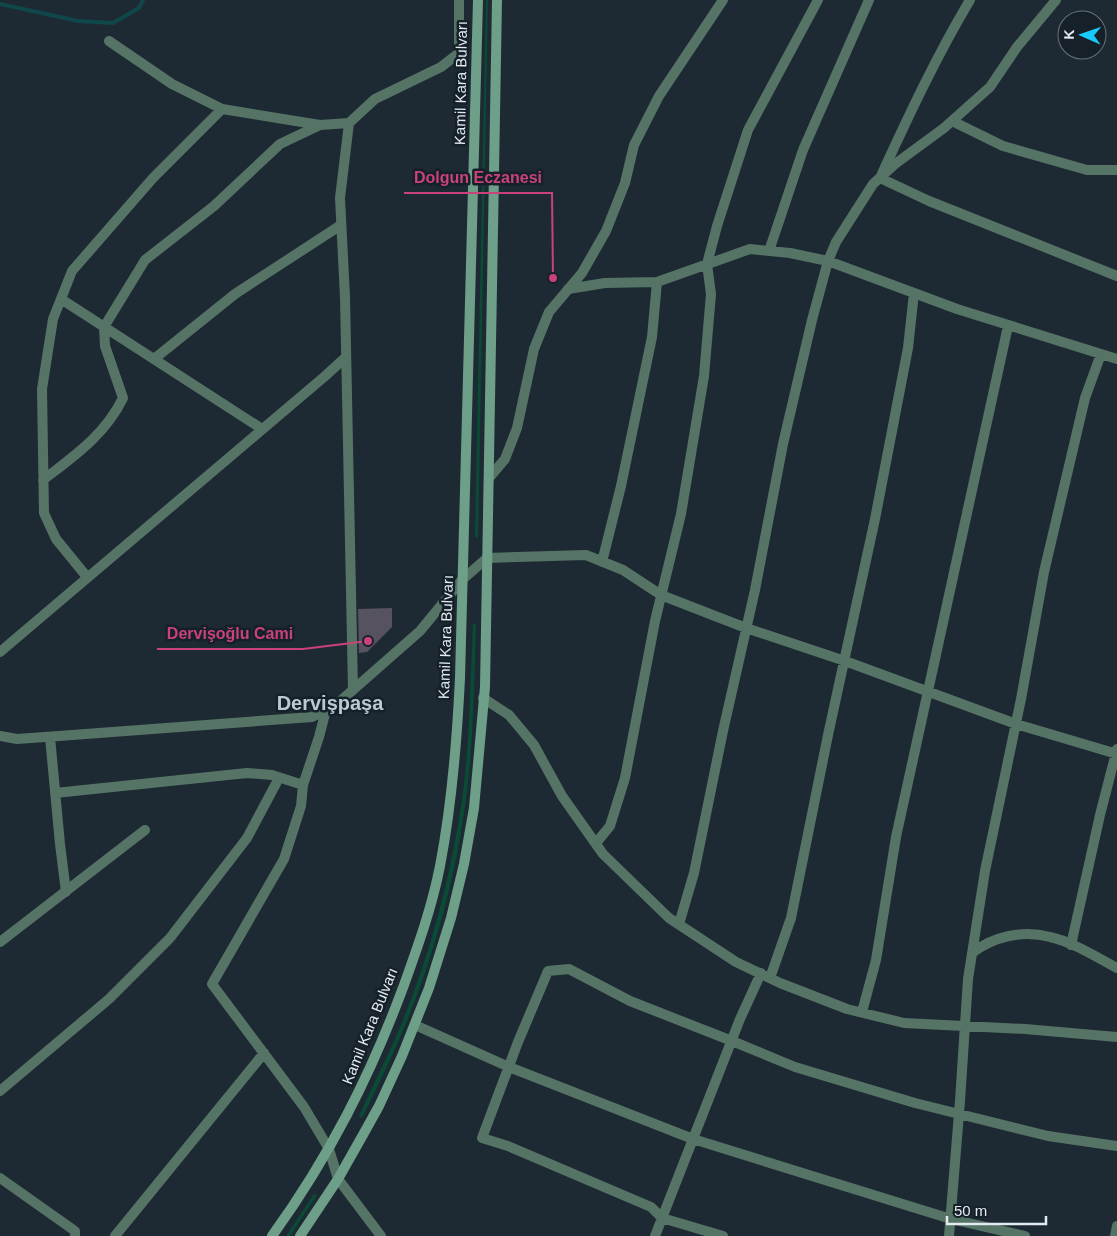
<svg xmlns="http://www.w3.org/2000/svg" width="1117" height="1236" font-family="Helvetica,sans-serif">
  <rect width="100%" height="100%" fill="#1e2a33"/>
  <!-- green -->
  <path fill="#094b35" d="M486,0H488L478,538L475,537Z
    M473,624H476C474,694 473,764 461,832C449,903 427,976 398,1042C387,1068 374,1093 362,1118L359,1116C373,1085 389,1054 402,1023C428,959 446,893 458,825C470,759 470,691 473,624Z
    M314,1194L317,1195L290,1236H286Z"/>
  <g fill="none" stroke-linecap="round" stroke-linejoin="round">
    <!-- stream -->
    <path stroke="#0f474b" stroke-width="4" d="M0,4L78,21L113,23L139,8L143,0"/>
  </g>
  <!-- building -->
  <path fill="#575260" d="M392,608V627L367,652L359,653L358,609Z"/>
  <g fill="none" stroke-linecap="round" stroke-linejoin="round">
    <!-- minor -->
    <path stroke="#567466" stroke-width="10" d="M970,0C936,57 908,117 880,178L929,201L1117,276
      M109,41L172,84L222,109L320,125L349,123
      M952,121L1003,146L1087,170H1117
      M769,251L803,150L869,0
      M568,289L605,283L657,282L750,249L790,253L828,261L957,309L1117,359
      M61,299L262,429
      M154,359L235,294L341,225
      M489,478L505,459L517,428L534,349L549,312L582,273L606,231L625,183L634,145L659,96L723,0
      M43,480C74,456 105,435 123,398L105,346L104,327L145,260L214,206L280,144L320,125
      M602,562L621,486L652,337L657,282
      M87,577L56,539L44,513L42,389L53,319L72,271L153,178L222,109
      M0,652L324,377L346,357
      M353,690L345,297L340,198L349,123L375,99L441,67L459,53V0
      M483,698L509,715L534,745L562,796L603,854L669,918L736,962L780,983L847,1009L904,1023L1025,1029L1117,1037
      M326,710L319,737L303,785L301,806L284,859L212,984L304,1107L329,1149
      M0,736L17,739L59,736L312,717L337,704L420,631L462,580L487,558L586,555L623,570L661,595L746,628L845,661L1016,724L1117,754
      M50,737L60,844L66,892
      M55,793L247,773L272,775L303,785
      M596,843L610,826L625,778L655,621L681,514L704,376L711,294L707,264L717,226L748,130L818,0
      M679,924L694,873L723,731L755,590L783,444L812,320L828,261L836,242L873,184L895,164L944,128L990,87L1017,47L1056,0
      M0,942L145,830
      M1071,945L1100,815L1117,749
      M972,953C994,936 1023,930 1050,937C1073,942 1096,957 1117,968
      M770,978L791,918L828,735L875,519L908,348L914,293
      M862,1012L876,960L896,837L1008,326
      M415,1025L509,1067L693,1139L951,1219L1025,1236
      M0,1091L109,999L170,938L247,838L279,778
      M0,1178L75,1231V1236
      M115,1236L264,1053
      M655,1236L740,1019L761,973
      M723,1236L662,1218L651,1207L508,1146L482,1138L518,1042L548,971L569,969L630,1001L732,1041L795,1067L915,1103L1048,1136L1117,1146
      M949,1236L960,1101L968,979L985,871L1021,699L1044,572L1085,398L1101,354
      M1115,1236L1117,1226"/>
    <!-- tertiary -->
    <path stroke="#567466" stroke-width="10" d="M329,1149L338,1179L381,1236"/>
    <!-- secondary -->
    <path stroke="#6e9f88" stroke-width="10" d="M272,1236C329,1157 370,1077 404,985C418,946 432,907 440,866C452,804 457,741 460,678L478,0
      M300,1236L338,1179L364,1133L379,1106L402,1056L429,988L451,918L464,864L474,808L485,687L497,0"/>
  </g>
  <g text-anchor="middle" stroke-width="5" stroke-linejoin="round" paint-order="stroke">
    <!-- street labels -->
    <g font-size="15" fill="#e3ebf1" stroke="#152029">
      <text transform="translate(461 83) rotate(-89)" y="5">Kamil Kara Bulvarı</text>
      <text transform="translate(446 637) rotate(-88)" y="5">Kamil Kara Bulvarı</text>
      <text transform="translate(370 1026) rotate(-68)" y="5">Kamil Kara Bulvarı</text>
    </g>
    <!-- district labels -->
    <g font-size="20" font-weight="bold" fill="#bac9d5" stroke="#152029">
      <text x="330" y="710">Dervişpaşa</text>
    </g>
  </g>
  <!-- callouts -->
  <path fill="none" stroke="#c94279" stroke-width="2" d="M553 278L552 193H404M368 641L303 649H157"/>
  <g fill="#c94279" stroke="#152029" stroke-width="2">
    <circle cx="553" cy="278" r="5"/>
    <circle cx="368" cy="641" r="5"/>
  </g>
  <g font-size="16" text-anchor="middle" font-weight="bold" fill="#c94279" stroke="#152029" stroke-width="5" stroke-linejoin="round" paint-order="stroke">
    <text x="478" y="183">Dolgun Eczanesi</text>
    <text x="230" y="639">Dervişoğlu Cami</text>
  </g>
  <!-- north arrow -->
  <g transform="translate(1082 35) rotate(272)"><circle r="24" fill="#152029" stroke="#677179"/>
  <path d="M0-4L9 19L0 12L-9 19Z" fill="#17cafb"/>
  <text y="-8" font-size="14" font-weight="bold" text-anchor="middle" fill="#e3ebf1">K</text>
  </g>
  <!-- scale -->
  <path d="M947 1216v8h99v-8" fill="none" stroke="#e3ebf1" stroke-width="2.5"/>
  <text x="954" y="1216" font-size="15" fill="#e3ebf1" stroke="#152029" stroke-width="4" paint-order="stroke">50 m</text>
</svg>
